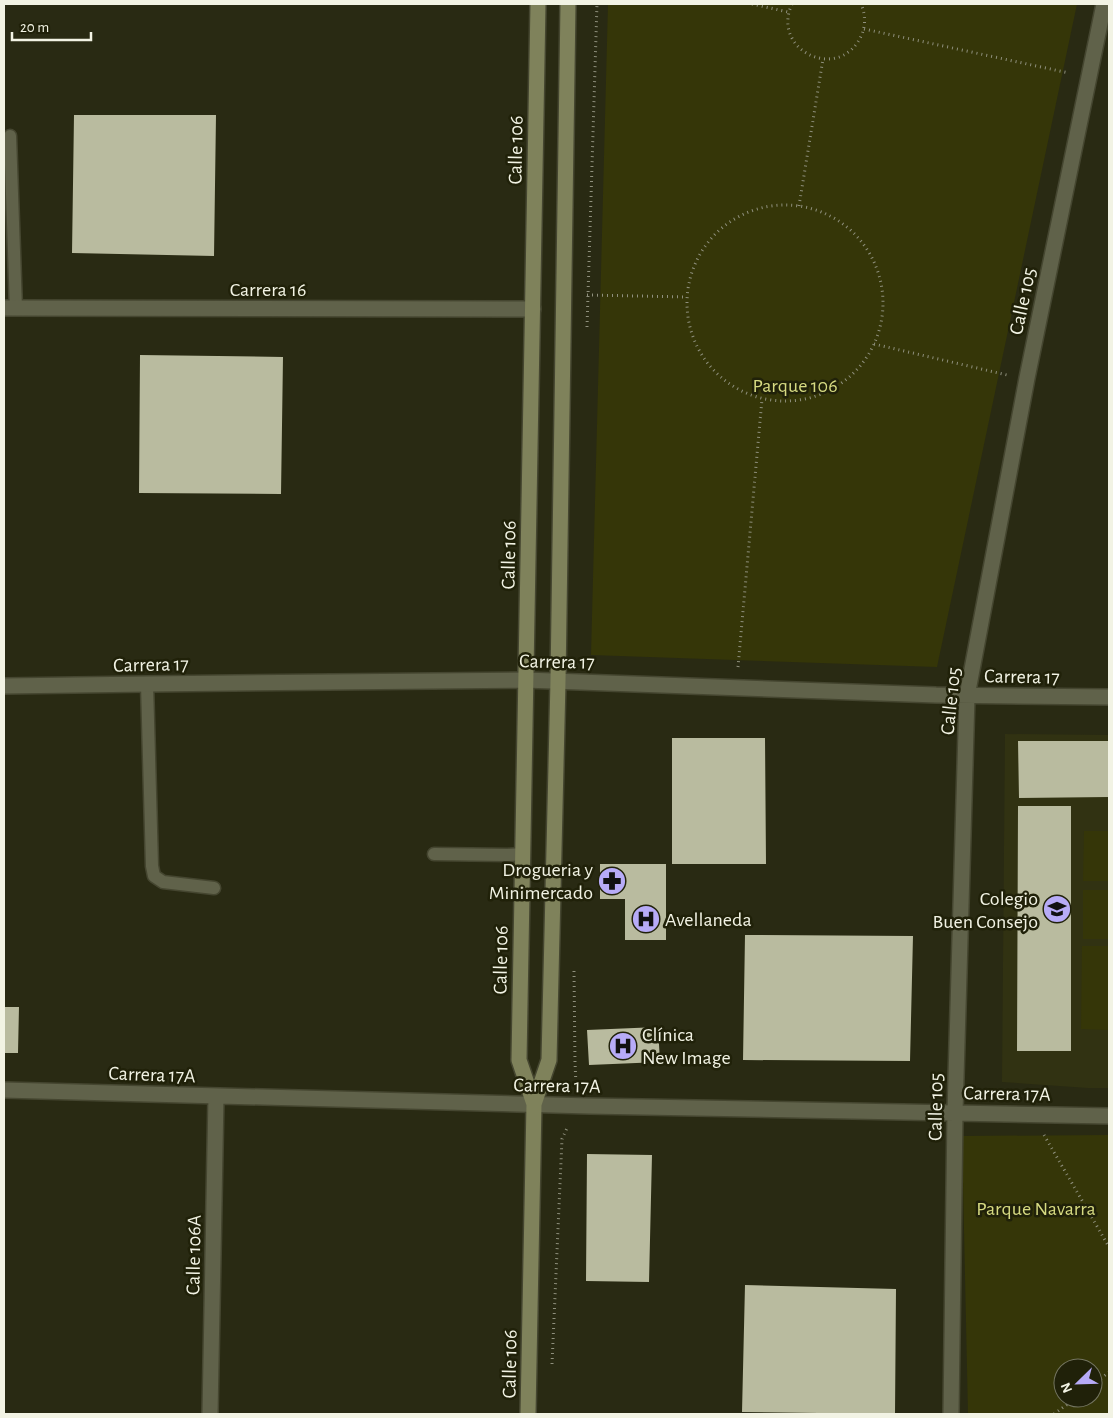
<svg xmlns="http://www.w3.org/2000/svg" width="1113" height="1418" font-family="'Alegreya Sans',sans-serif">
  <rect width="100%" height="100%" fill="#292a13"/>
  <!-- built -->
  <path fill="#313212" d="M1005,734L1109,735V1088H1088L1002,1082Z"/>
  <!-- green -->
  <path fill="#353608" fill-rule="evenodd" d="M608,4H1077L937,667L591,655Z
    M1084,831H1109V881H1083Z
    M1083,890H1109V939H1083Z
    M1082,946H1109V1030L1081,1029Z
    M1109,1135V1414H968L962,1136ZM1063,1368H1093V1398H1063Z"/>
  <!-- building -->
  <path fill="#b9bb9f" d="M74,115H216L214,256L72,253Z
    M140,355L283,357L281,494L139,493Z
    M672,738H765L766,864H672Z
    M1018,741H1109V797L1019,798Z
    M1018,806H1071V1051H1017Z
    M600,864H666V940H625V899H600Z
    M745,935L913,936L910,1061L743,1060Z
    M4,1007H19L18,1053H4Z
    M658,1027L660,1062L589,1065L587,1030Z
    M587,1154L652,1155L649,1282L586,1281Z
    M745,1285L896,1289L895,1414L742,1412Z"/>
  <g fill="none" stroke-linecap="round" stroke-linejoin="round">
    <defs>
      <path id="lane" d="M10,136L16,309
        M147,684L152,866L154,876L163,882L214,888
        M434,854L508,855L522,854"/>
      <path id="street" d="M4,308L533,309
        M4,686L147,684L525,680L936,695L1109,697
        M4,1090L589,1106L1109,1116
        M210,1414L216,1096
        M951,1414L955,1112L967,696L1027,378L1104,4"/>
      <path id="secondary" d="M534,1104L519,1060L538,4
        M528,1414L534,1104L549,1060L558,681L568,4"/>
    </defs>
    <!-- lane casing -->
    <use href="#lane" stroke="#454630" stroke-width="15"/>
    <!-- street casing -->
    <use href="#street" stroke="#454630" stroke-width="18"/>
    <!-- secondary casing -->
    <use href="#secondary" stroke="#454630" stroke-width="18"/>
    <!-- path -->
    <path stroke="#8f907d" stroke-width="3" stroke-dasharray="1 4" stroke-linecap="butt" d="M752,4L788,12
      M792,4C770,51 841,84 862,34C866,24 865,13 861,4
      M864,29L1069,73
      M687 303a98 98 0 1 1 196 0a98 98 0 1 1-196 0Z
      M799,206L823,59
      M587,295L687,297
      M587,327L597,4
      M874,344L1007,375
      M738,667L762,399
      M574,971L575,1062L576,1085
      M1044,1135L1109,1247
      M552,1364L562,1139L568,1126
      M1093,1385L1109,1372
      M1054,1414L1076,1398"/>
    <!-- lane -->
    <use href="#lane" stroke="#60624a" stroke-width="12"/>
    <!-- street -->
    <use href="#street" stroke="#60624a" stroke-width="15"/>
    <!-- secondary -->
    <use href="#secondary" stroke="#7f825b" stroke-width="15"/>
  </g>
  <!-- icons -->
  <defs>
    <symbol id="pharmacy-disc" viewBox="-11 -11 22 22"><circle r="9.5" fill="#b7abf7" stroke="#202109"/><path d="M-2-6h4v4h4v4h-4v4h-4v-4h-4v-4h4Z" fill="#111"/></symbol>
    <symbol id="school-disc" viewBox="-11 -11 22 22"><circle r="9.5" fill="#b7abf7" stroke="#202109"/><path d="M0-5L7-2L0 1L-7-2ZM-4 1L0 2.5L4 1V4Q0 6-4 4Z" fill="#111"/></symbol>
    <symbol id="hospital-disc" viewBox="-11 -11 22 22"><circle r="9.5" fill="#b7abf7" stroke="#202109"/><path d="M-5-5h3v3.5h4V-5h3V5h-3V1.5h-4V5h-3Z" fill="#111"/></symbol>
  </defs>
  <g fill-rule="evenodd">
    <use href="#pharmacy-disc" x="596" y="865" width="32" height="32"/>
    <use href="#school-disc" x="1041" y="893" width="32" height="32"/>
    <use href="#hospital-disc" x="630" y="903" width="32" height="32"/>
    <use href="#hospital-disc" x="607" y="1030" width="32" height="32"/>
  </g>
  <g text-anchor="middle" stroke-width="5" stroke-linejoin="round" paint-order="stroke">
    <!-- street labels -->
    <g font-size="20" fill="#f2f3e4" stroke="#202109">
      <text transform="translate(515 150) rotate(-89)" y="7">Calle 106</text>
      <text x="268" y="296">Carrera 16</text>
      <text transform="translate(1022 301) rotate(-78)" y="7">Calle 105</text>
      <text transform="translate(508 555) rotate(-89)" y="7">Calle 106</text>
      <text transform="translate(557 661) rotate(1)" y="7">Carrera 17</text>
      <text transform="translate(151 664) rotate(-1)" y="7">Carrera 17</text>
      <text transform="translate(1022 676) rotate(1)" y="7">Carrera 17</text>
      <text transform="translate(950 701) rotate(-84)" y="7">Calle 105</text>
      <text transform="translate(500 960) rotate(-89)" y="7">Calle 106</text>
      <text transform="translate(152 1074) rotate(2)" y="7">Carrera 17A</text>
      <text transform="translate(557 1085) rotate(1)" y="7">Carrera 17A</text>
      <text transform="translate(1007 1093) rotate(1)" y="7">Carrera 17A</text>
      <text transform="translate(935 1107) rotate(-89)" y="7">Calle 105</text>
      <text transform="translate(193 1255) rotate(-89)" y="7">Calle 106A</text>
      <text transform="translate(509 1364) rotate(-89)" y="7">Calle 106</text>
    </g>
    <!-- park labels -->
    <g font-size="20" fill="#d6da81" stroke="#202109">
      <text x="795" y="392">Parque 106</text>
      <text x="1036" y="1215">Parque Navarra</text>
    </g>
    <!-- poi labels -->
    <g font-size="20" fill="#f2f3e4" stroke="#202109" text-anchor="end">
      <text x="593" y="876">Drogueria y<tspan x="593" dy="23">Minimercado</tspan></text>
      <text x="1038" y="905">Colegio<tspan x="1038" dy="23">Buen Consejo</tspan></text>
      <text x="665" y="926" text-anchor="start">Avellaneda</text>
      <text x="642" y="1041" text-anchor="start">Clínica<tspan x="642" dy="23">New Image</tspan></text>
    </g>
  </g>
  <!-- border -->
  <rect width="1113" height="1418" fill="none" stroke="#f2f3e4" stroke-width="10"/>
  <!-- north arrow -->
  <g transform="translate(1078 1383) rotate(247)"><circle r="24" fill="#202109" stroke="#747561"/>
  <path d="M0-4L9 19L0 12L-9 19Z" fill="#b7abf7"/>
  <text y="-8" font-size="14" font-weight="bold" text-anchor="middle" fill="#f2f3e4">N</text>
  </g>
  <!-- scale -->
  <path d="M12 32v8h79v-8" fill="none" stroke="#f2f3e4" stroke-width="2.5"/>
  <text x="20" y="32" font-size="15" fill="#f2f3e4" stroke="#202109" stroke-width="4" paint-order="stroke">20 m</text>
</svg>
